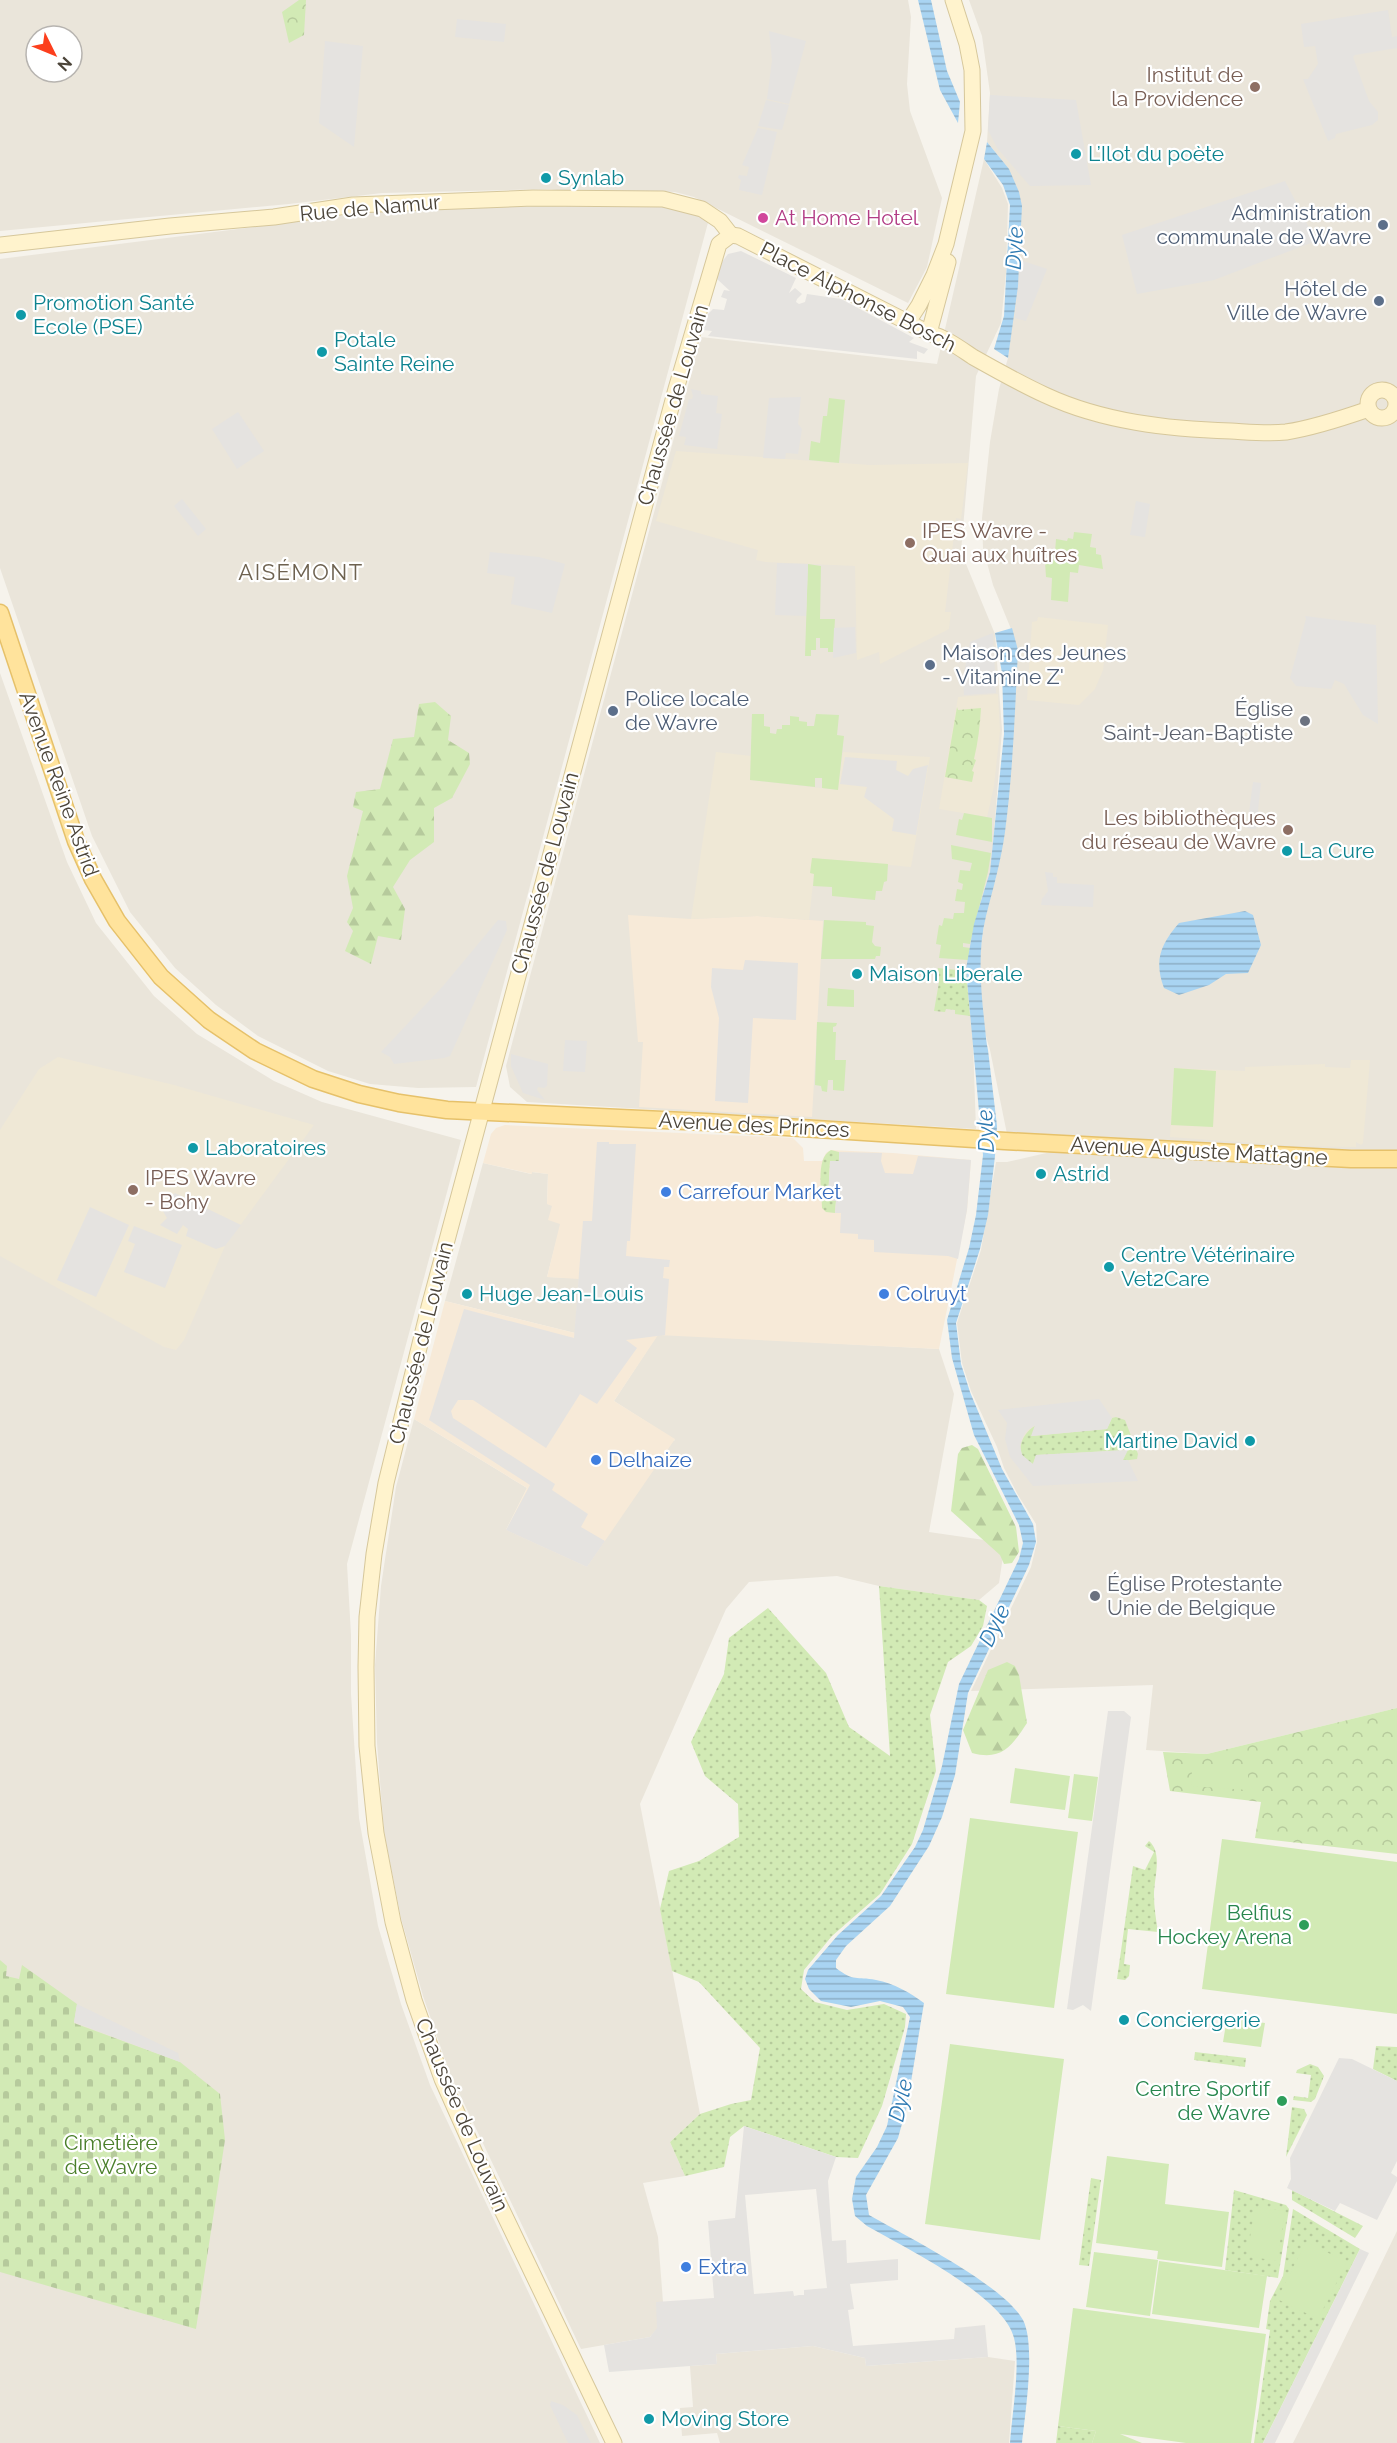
<svg xmlns="http://www.w3.org/2000/svg" width="1397" height="2443" font-family="Raleway,sans-serif">
  <defs>
    <pattern id="grass-dots" width="8" height="8" patternUnits="userSpaceOnUse" patternTransform="scale(1.5)"><rect width="8" height="8" fill="#d2eab5"/><path d="M2 2h.1M6 6h.1" fill="none" stroke="#b6ca9c" stroke-width="1.8" stroke-linecap="round"/></pattern>
    <pattern id="forest-firs" width="22" height="20" patternUnits="userSpaceOnUse" patternTransform="scale(1.5)"><rect width="22" height="20" fill="#d2eab5"/><path d="M5 1l3.5 6h-7zM16 11l3.5 6h-7z" fill="#b6ca9c"/></pattern>
    <pattern id="cemetery-stones" width="16" height="16" patternUnits="userSpaceOnUse" patternTransform="scale(1.5)"><rect width="16" height="16" fill="#d2eab5"/><path d="M2 7V4a2 2 0 0 1 4 0v3zM10 15v-3a2 2 0 0 1 4 0v3z" fill="#b6ca9c"/></pattern>
    <pattern id="park-crowns" width="20" height="18" patternUnits="userSpaceOnUse" patternTransform="scale(1.5)"><rect width="20" height="18" fill="#d2eab5"/><path d="M2 6a3 3 0 1 1 6 0M12 15a3 3 0 1 1 6 0" fill="none" stroke="#b6ca9c"/></pattern>
    <pattern id="water-rules" width="6" height="5" patternUnits="userSpaceOnUse" patternTransform="scale(1.5)"><rect width="6" height="5" fill="#a9d4f2"/><path d="M0 2.5h6" fill="none" stroke="#8caec5"/></pattern>
  </defs>
  <rect width="100%" height="100%" fill="#f6f3ec"/>
  <!-- residential -->
  <path fill="#eae5da" fill-rule="evenodd" d="M0,0H908L911,17L907,84L910,111L942,198L927,267L908,303L694,197L675,192L648,191H564L549,189L382,193L289,204L0,231ZM36,36H72V72H36Z
    M969,0H1397V1152L1351,1153L1007,1134L990,1050L979,1012L978,956L984,912L996,878L1011,629L993,585L983,548L982,518L990,442L999,389L1008,358L1021,230L1000,158L987,142L990,93L982,36Z
    M984,159L1002,188L1008,204L1006,273L1001,323L976,376L961,552L995,634L1002,730L991,871L972,1016L976,1129L527,1102L510,1087L506,1066L701,337L937,364Z
    M539,206L663,207L709,219L476,1087L418,1088L370,1084L328,1071L258,1036L216,1005L175,968L130,912L92,836L0,568V259L396,209Z
    M0,673L67,862L96,923L154,996L197,1034L274,1081L322,1102L461,1140L347,1564L351,1635V1694L359,1818L378,1926L401,2004L430,2085L600,2443H0Z
    M1055,1151L1397,1166V1708L1207,1754L1146,1750L1153,1685L971,1691L1031,1567L1037,1542L1036,1524L1018,1495L1004,1468L997,1447L971,1391L962,1363L957,1323L981,1250L996,1162H1007Z
    M483,1163L531,1174L532,1172L548,1174L547,1204L565,1208L547,1277L579,1278L575,1333L445,1301Z
    M658,1334L939,1349L954,1394L929,1532L1005,1543L999,1583L979,1600L879,1586L837,1576L749,1582L726,1609L640,1804L700,2114L670,2142L685,2176L643,2183L658,2237L663,2302L657,2303V2329L650,2337L581,2349L450,2074L423,1996L401,1918L384,1832L377,1743L375,1665L381,1586L396,1487L414,1419L527,1488L506,1530L675,1440L614,1401Z
    M1397,2231V2443H1293L1320,2389Z
    M813,2346L865,2358L866,2366L988,2357L1015,2361L1009,2443H720L717,2433L682,2436L680,2408L693,2407L690,2366L717,2364L716,2354Z"/>
  <!-- commercial -->
  <path fill="#f7ead8" d="M628,915L691,919L757,916L823,921L812,1117L639,1107L643,1042H638Z
    M505,1125L793,1138L803,1148L804,1161H822L826,1153L831,1150L893,1153L971,1160L967,1210L939,1349L658,1335L614,1401L675,1439L587,1567L506,1530L527,1488L414,1419L445,1301L575,1333L579,1279L547,1277L560,1224L548,1220L552,1206L547,1204L548,1174L532,1172V1174L483,1163L491,1134L496,1128Z"/>
  <!-- education -->
  <path fill="#efe8d6" d="M676,451L870,465L968,463L961,519L956,518L945,612H951L949,629L880,664L879,652L857,660L855,566L765,562L756,560L758,550L656,521Z
    M1038,617L1108,625L1103,670L1095,689L1079,705L1027,700L1032,622L1037,621Z
    M998,694L1000,731L994,786L987,817L939,809L958,697Z
    M716,752L751,756L750,780L838,790L843,752L930,757L911,867L812,858L814,874L809,920L757,916L691,919Z
    M58,1057L174,1085L314,1125L225,1246L184,1340L176,1350L164,1347L0,1256V1130L39,1069Z
    M1351,1060H1370L1363,1143L1361,1145L1356,1142V1147L1294,1146L1170,1137L1174,1068L1245,1071V1067L1325,1064V1067L1350,1068Z"/>
  <!-- grass -->
  <path fill="url(#grass-dots)" d="M938,968L966,971L970,1016L955,1014V1010L946,1009L945,1012L934,1011L939,982L936,981Z
    M831,1150L839,1152L840,1162L830,1161L828,1200L836,1201L835,1213L826,1212L822,1208C822,1192 815,1158 831,1150Z
    M1116,1417L1125,1420L1138,1454L1137,1459L1122,1461L1127,1450L1036,1455L1033,1464C1012,1455 1021,1434 1036,1425L1032,1436L1107,1429L1112,1418Z
    M879,1586L979,1600L987,1606L983,1626L971,1646L948,1662L930,1715L936,1771L912,1844L880,1894L832,1936L804,1970L801,1989L815,2002L847,2010L884,2004L906,2014L905,2027L882,2106L858,2158L836,2157L744,2126L730,2137L724,2167L685,2176L670,2142L700,2114L731,2104L751,2100L760,2048L699,1982L672,1971L660,1909L669,1871L699,1861L739,1837L738,1804L705,1776L691,1742L724,1674L729,1638L768,1608L826,1673L849,1727L890,1756Z
    M1149,1841C1163,1853 1154,1878 1154,1895C1154,1907 1156,1920 1158,1932L1128,1929L1124,1964L1130,1965L1129,1976L1125,1980L1117,1979L1133,1866L1145,1870L1154,1852L1145,1846Z
    M1376,2046L1397,2047V2081L1373,2069Z
    M1195,2052L1246,2058L1245,2067L1194,2060Z
    M1310,2064L1318,2067L1324,2076L1315,2099L1311,2102L1293,2100L1294,2096L1308,2098L1311,2075L1296,2073L1297,2070Z
    M1292,2107L1304,2109L1307,2115L1286,2157Z
    M1091,2178L1101,2180L1089,2266L1079,2265Z
    M1234,2190L1286,2205L1289,2209L1278,2278L1225,2270Z
    M1292,2190L1363,2226L1355,2238L1292,2200Z
    M1293,2209L1360,2249L1263,2443H1254L1270,2330L1266,2329L1270,2301L1283,2276Z
    M1058,2426L1096,2431L1092,2443H1056Z"/>
  <!-- forest -->
  <path fill="url(#forest-firs)" d="M435,702L451,716L448,740L469,753L470,764L452,798L434,808V842L410,860L393,887L405,909L401,940L378,936L371,964L345,951L353,931L347,922L353,908L347,876L363,811L353,807L356,792L380,789L393,739L414,737L419,704Z
    M972,1445L978,1449L1016,1527L1019,1552L1012,1563L1004,1564L1000,1555L951,1511L958,1454L962,1448Z
    M1007,1662L1015,1666L1019,1675L1027,1723C1012,1746 1002,1761 972,1753L963,1730L988,1670Z"/>
  <!-- cemetery -->
  <path fill="url(#cemetery-stones)" d="M0,1960L7,1966L6,1976L19,1979L22,1965L77,2004L74,2023L180,2062L220,2094L225,2140L196,2329L0,2272Z"/>
  <!-- park -->
  <path fill="url(#park-crowns)" d="M299,0H306L304,35L289,43L282,12Z
    M957,707L958,710L981,708C980,726 978,742 974,759L976,760L972,771L974,772L972,782L945,777Z
    M1397,1708V1854L1255,1838L1261,1802L1170,1791L1163,1752L1207,1754Z"/>
  <!-- garden -->
  <path fill="#d2eab5" d="M829,398L845,400L839,463L809,460L811,441L820,443L823,416H827Z
    M1074,532L1092,534L1090,547L1096,548V554L1101,555L1103,569L1079,565L1078,573L1070,572L1068,602L1051,600L1052,578L1046,577L1045,562H1053L1054,558H1050V552H1055L1056,539L1067,541L1068,538L1073,539Z
    M808,564L821,566L820,619H835L833,652H828V648H820V638H816V650H811V656H805Z
    M752,714H764V726L770,727V733L776,734L777,729H782V725H790V716L799,717V721L807,722V726H814L816,714L839,715L837,735L844,736L838,790L822,788V778H815V787L750,780Z
    M964,813L992,818V842L956,835L959,819L962,820Z
    M951,845L991,853L988,872L970,944L963,943V947L970,948L968,960L939,958L941,945L936,944L939,925L942,926L944,918L953,919L954,913H964L965,902L955,901L957,889L962,890L963,884L958,882L960,870L970,871L972,863L952,859Z
    M812,858L888,864L887,881L884,882L882,891H876L875,900L832,896V887L813,886L814,874L810,873Z
    M824,920L866,922V925L874,926L872,942L875,946L881,947L880,956H876L875,959H821Z
    M828,988L854,990V1007L827,1006Z
    M817,1022L837,1023L836,1026L833,1027V1032H836L835,1060H846L844,1091L833,1090V1080H828L827,1092L822,1091L821,1086L815,1085Z
    M1174,1068L1216,1071L1213,1127L1171,1125Z
    M1015,1768L1070,1776L1065,1810L1010,1803Z
    M1192,1770H1248V1790L1191,1786Z
    M1074,1774L1098,1777L1092,1821L1068,1818Z
    M970,1818L1078,1832L1054,2008L946,1994Z
    M1222,1839L1397,1862V2014L1202,1989Z
    M1227,2018L1265,2023L1261,2047L1223,2042Z
    M950,2044L1064,2059L1040,2240L925,2224Z
    M1107,2156L1169,2164L1165,2204L1229,2212L1222,2267L1157,2259L1158,2251L1096,2243Z
    M1255,2207L1285,2211L1277,2261L1247,2256Z
    M1306,2242L1347,2262L1318,2319L1277,2299Z
    M1094,2252L1158,2260L1150,2316L1086,2307Z
    M1159,2261L1267,2276L1259,2328L1152,2314Z
    M1073,2308L1266,2334L1251,2443H1186L1120,2434L1142,2443H1092L1096,2431L1058,2426Z"/>
  <!-- parking -->
  <path fill="#e5e3e0" fill-rule="evenodd" d="M1388,10L1392,37L1397,36V48L1355,55L1353,57L1369,101L1378,112V120L1372,125L1336,134L1335,138L1328,141L1303,79H1308L1318,64L1315,46L1304,47L1301,24Z
    M457,19L506,24L504,42L455,37Z
    M769,31L806,41L789,104L767,99L772,60Z
    M325,41L363,46L354,147L319,123Z
    M990,95L1076,100L1091,185L1030,186L997,148L988,130Z
    M766,100L789,105L782,130L758,126Z
    M758,128L777,132L762,195L739,190L741,180L738,178L739,175L747,176L749,167L742,165Z
    M1285,181L1316,241L1214,280L1137,294L1122,235Z
    M741,251L796,278L789,293L795,288L802,294L797,299L796,302L799,304L805,302L807,294L841,299L914,338L909,342L928,349L924,354L917,351V359L708,336L712,331L703,330L707,315L713,309L724,310L727,299L721,297L724,290L730,291L717,279L722,262L728,254Z
    M1020,260L1047,269L1026,321L1015,318Z
    M691,389L701,391V394L718,396L716,413L722,414L717,449L684,445L686,437L679,436L689,399H692L693,396Z
    M801,397L798,424L802,429L798,454L786,453L785,459L763,458L769,398Z
    M238,412L264,451L237,469L212,429Z
    M182,499L206,529L198,536L174,506Z
    M1136,501L1150,504L1145,537L1130,535Z
    M490,552L539,557L565,564L552,613L511,604L515,577L487,573Z
    M777,563L808,564L806,616L775,615Z
    M1305,616L1376,625L1378,724L1363,715L1344,684L1335,680L1331,689L1296,686L1290,678L1306,619Z
    M855,627L856,653L833,658L834,628Z
    M993,633L996,693L964,695L963,678L970,642Z
    M845,757L897,761L896,770L908,776L913,769L928,765L916,835L892,831L894,819L864,797L867,787L840,784Z
    M1253,782L1261,783L1256,829L1247,828Z
    M1045,872L1053,873V877H1057V883L1094,885L1093,907L1041,905L1042,899L1048,891Z
    M498,920L506,921L507,930L450,1056L444,1058L394,1064L390,1057L381,1052L443,986Z
    M745,960L798,963L796,1020L753,1018L748,1103L715,1101L719,1018L711,987L712,968L743,970Z
    M565,1040L587,1041L585,1072L563,1071Z
    M511,1054L548,1064L547,1086L544,1088L538,1087L537,1090L545,1100L523,1093L511,1066Z
    M597,1142H609V1144H636L630,1241H627L626,1256L670,1260L669,1267H664L663,1278L669,1279L665,1335L626,1340L637,1348L597,1404L580,1394L546,1448L473,1400H458L451,1411L453,1418L555,1484L552,1490L588,1514L581,1527L605,1541L587,1567L506,1530L530,1485L429,1420L464,1309L574,1338L583,1221H592Z
    M839,1152L882,1153L881,1161L885,1173L913,1174L918,1156L971,1160L967,1210L958,1259L948,1256L874,1252V1240L858,1239V1234L840,1233L841,1213H835L836,1201L828,1200L830,1161H839Z
    M175,1193L212,1211L241,1225L225,1246L216,1249L186,1236L188,1229L183,1225L177,1234L160,1225L167,1218L160,1206Z
    M90,1207L129,1225L96,1297L57,1280Z
    M134,1226L182,1245L165,1288L124,1272L135,1244L128,1241Z
    M1099,1399L1112,1418L1107,1429L1031,1436L1035,1425L1026,1431L1022,1438L1020,1446L1022,1455L1033,1464L1036,1455L1128,1450L1123,1460H1128L1138,1481L1033,1486L1010,1457L1005,1439L1007,1423L998,1410Z
    M1108,1711H1124L1131,1717L1091,2011L1083,2005L1073,2010L1067,2009Z
    M77,2004L178,2053L180,2062L74,2022Z
    M1339,2058L1352,2059L1397,2081V2161L1391,2173L1397,2177V2181L1377,2220L1340,2203L1335,2211L1287,2188L1291,2179L1290,2158Z
    M744,2126L836,2157L828,2181L832,2241L846,2240L847,2263L898,2259V2280L850,2284L854,2309L848,2310L853,2346L954,2339L955,2328L985,2325L988,2357L866,2366L865,2358L813,2346L716,2354L717,2364L609,2372L604,2345L650,2337L657,2328L656,2302L714,2298L708,2221L735,2218ZM816,2189L827,2288L804,2290V2295H799L794,2296L793,2291L754,2294L745,2195Z
    M1360,2249L1369,2253L1275,2443H1263Z
    M551,2401L563,2405L577,2415L591,2443H568L550,2405Z"/>
  <!-- water -->
  <path fill="url(#water-rules)" d="M918,0H931L947,71L960,102L958,123L940,90Z
    M987,142L1009,169L1019,192L1022,206L1018,286L1008,358L994,349L1004,316L1010,205L1003,185L984,159Z
    M1012,628L1018,650C1015,710 1013,772 1005,832C1001,861 993,889 986,916C977,952 981,992 985,1028C986,1036 986,1042 988,1050L997,1126L995,1156L988,1215L980,1249L956,1323L961,1364L970,1392L1002,1469L1033,1524L1036,1542L1029,1565L968,1693L955,1775L942,1817L929,1846L890,1906L846,1946L836,1960V1968C854,1982 856,1976 876,1980C894,1983 910,1993 924,2003L907,2106L898,2138L866,2195L869,2215C906,2236 1004,2285 1023,2320C1036,2345 1025,2414 1022,2443H1010C1012,2414 1021,2364 1014,2338C1004,2296 904,2247 867,2226L855,2216L852,2199L856,2177L877,2147L887,2126L910,2017L903,2007L880,2001L851,2007L821,2001L809,1989L805,1979L808,1970L838,1935L881,1896L915,1847L923,1830L942,1766L959,1684L1019,1559L1023,1543L1019,1525L974,1435L952,1358L947,1320L969,1248L976,1215L983,1155L966,969L974,924L990,872L1004,734L1002,673L995,633Z
    M1245,911L1253,915L1261,945L1248,973L1226,974L1209,985L1179,995L1164,988C1154,961 1160,945 1179,923Z"/>
  <g fill="none" stroke-linecap="round" stroke-linejoin="round">
    <defs>
      <path id="secondary" d="M731,235L738,236L929,333C946,338 958,347 973,357C996,370 1021,384 1045,395C1103,422 1168,429 1231,431C1249,432 1268,434 1286,432C1313,428 1343,418 1369,409
        M0,245L170,226L274,217L353,205L533,198L663,199L702,209L720,221L731,235
        M908,322L919,305L934,275L946,244L973,131L972,70L967,44L953,0
        M929,333L948,262
        M1368 404a14 14 0 1 1 28 0a14 14 0 1 1-28 0Z
        M614,2443L478,2160L442,2079L414,2000L393,1922L376,1833L367,1746L366,1667L367,1617L374,1554L386,1483L429,1307L676,389L719,244L731,235"/>
      <path id="primary" d="M0,613L76,841L93,879L117,921L161,977L209,1020L255,1051L313,1079L359,1094L399,1103L447,1110L706,1122L1005,1141L1351,1159H1397"/>
    </defs>
    <!-- secondary casing -->
    <use href="#secondary" stroke="#d6c79b" stroke-width="17"/>
    <!-- primary casing -->
    <use href="#primary" stroke="#e6c16a" stroke-width="19"/>
    <!-- secondary -->
    <use href="#secondary" stroke="#fff3cd" stroke-width="15"/>
    <!-- primary -->
    <use href="#primary" stroke="#ffe39c" stroke-width="16"/>
  </g>
  <!-- markers -->
  <g fill="#8d6e63" stroke="#fff" stroke-width="2">
    <circle cx="1255" cy="87" r="6"/>
    <circle cx="910" cy="543" r="6"/>
    <circle cx="1288" cy="830" r="6"/>
    <circle cx="133" cy="1190" r="6"/>
  </g>
  <g fill="#0f9aa8" stroke="#fff" stroke-width="2">
    <circle cx="1076" cy="154" r="6"/>
    <circle cx="546" cy="178" r="6"/>
    <circle cx="21" cy="315" r="6"/>
    <circle cx="322" cy="352" r="6"/>
    <circle cx="1287" cy="851" r="6"/>
    <circle cx="857" cy="974" r="6"/>
    <circle cx="193" cy="1148" r="6"/>
    <circle cx="1041" cy="1174" r="6"/>
    <circle cx="1109" cy="1267" r="6"/>
    <circle cx="467" cy="1294" r="6"/>
    <circle cx="1250" cy="1441" r="6"/>
    <circle cx="1124" cy="2020" r="6"/>
    <circle cx="649" cy="2419" r="6"/>
  </g>
  <circle fill="#d1479c" stroke="#fff" stroke-width="2" cx="763" cy="218" r="6"/>
  <g fill="#5c6f8a" stroke="#fff" stroke-width="2">
    <circle cx="1383" cy="225" r="6"/>
    <circle cx="1379" cy="301" r="6"/>
    <circle cx="930" cy="665" r="6"/>
    <circle cx="613" cy="711" r="6"/>
  </g>
  <g fill="#6b7280" stroke="#fff" stroke-width="2">
    <circle cx="1305" cy="721" r="6"/>
    <circle cx="1095" cy="1596" r="6"/>
  </g>
  <g fill="#3f7fe0" stroke="#fff" stroke-width="2">
    <circle cx="666" cy="1192" r="6"/>
    <circle cx="884" cy="1294" r="6"/>
    <circle cx="596" cy="1460" r="6"/>
    <circle cx="686" cy="2267" r="6"/>
  </g>
  <g fill="#2e9e5b" stroke="#fff" stroke-width="2">
    <circle cx="1304" cy="1925" r="6"/>
    <circle cx="1282" cy="2101" r="6"/>
  </g>
  <g text-anchor="middle" stroke-width="4.5" stroke-linejoin="round" paint-order="stroke">
    <!-- education labels -->
    <g font-size="21" fill="#785e54" stroke="#fff" text-anchor="end">
      <text x="1243" y="82">Institut de<tspan x="1243" dy="24">la Providence</tspan></text>
      <text x="922" y="538" text-anchor="start">IPES Wavre -<tspan x="922" dy="24">Quai aux huîtres</tspan></text>
      <text x="1276" y="825">Les bibliothèques<tspan x="1276" dy="24">du réseau de Wavre</tspan></text>
      <text x="145" y="1185" text-anchor="start">IPES Wavre<tspan x="145" dy="24">- Bohy</tspan></text>
    </g>
    <!-- culture labels -->
    <g font-size="21" fill="#0d838f" stroke="#fff" text-anchor="start">
      <text x="1088" y="161">L’Ilot du poète</text>
      <text x="558" y="185">Synlab</text>
      <text x="33" y="310">Promotion Santé<tspan x="33" dy="24">Ecole (PSE)</tspan></text>
      <text x="334" y="347">Potale<tspan x="334" dy="24">Sainte Reine</tspan></text>
      <text x="1299" y="858">La Cure</text>
      <text x="869" y="981">Maison Liberale</text>
      <text x="205" y="1155">Laboratoires</text>
      <text x="1053" y="1181">Astrid</text>
      <text x="1121" y="1262">Centre Vétérinaire<tspan x="1121" dy="24">Vet2Care</tspan></text>
      <text x="479" y="1301">Huge Jean-Louis</text>
      <text x="1238" y="1448" text-anchor="end">Martine David</text>
      <text x="1136" y="2027">Conciergerie</text>
      <text x="661" y="2426">Moving Store</text>
    </g>
    <!-- street labels -->
    <g font-size="21" fill="#4b4439" stroke="#fff">
      <text transform="translate(370 208) rotate(-5)" y="7">Rue de Namur</text>
      <text transform="translate(858 297) rotate(27)" y="7">Place Alphonse Bosch</text>
      <text transform="translate(673 405) rotate(-74)" y="7">Chaussée de Louvain</text>
      <text transform="translate(59 784) rotate(70)" y="7">Avenue Reine Astrid</text>
      <text transform="translate(545 873) rotate(-75)" y="7">Chaussée de Louvain</text>
      <text transform="translate(754 1125) rotate(3)" y="7">Avenue des Princes</text>
      <text transform="translate(1199 1151) rotate(3)" y="7">Avenue Auguste Mattagne</text>
      <text transform="translate(421 1343) rotate(-76)" y="7">Chaussée de Louvain</text>
      <text transform="translate(462 2115) rotate(67)" y="7">Chaussée de Louvain</text>
    </g>
    <!-- service labels -->
    <g font-size="21" fill="#4e5e75" stroke="#fff" text-anchor="end">
      <text x="1371" y="220">Administration<tspan x="1371" dy="24">communale de Wavre</tspan></text>
      <text x="1367" y="296">Hôtel de<tspan x="1367" dy="24">Ville de Wavre</tspan></text>
      <text x="942" y="660" text-anchor="start">Maison des Jeunes<tspan x="942" dy="24">- Vitamine Z'</tspan></text>
      <text x="625" y="706" text-anchor="start">Police locale<tspan x="625" dy="24">de Wavre</tspan></text>
    </g>
    <!-- hotel labels -->
    <g font-size="21" fill="#b23c85" stroke="#fff" text-anchor="start">
      <text x="775" y="225">At Home Hotel</text>
    </g>
    <!-- worship labels -->
    <g font-size="21" fill="#5b616d" stroke="#fff" text-anchor="end">
      <text x="1293" y="716">Église<tspan x="1293" dy="24">Saint-Jean-Baptiste</tspan></text>
      <text x="1107" y="1591" text-anchor="start">Église Protestante<tspan x="1107" dy="24">Unie de Belgique</tspan></text>
    </g>
    <!-- shop labels -->
    <g font-size="21" fill="#366cbe" stroke="#fff" text-anchor="start">
      <text x="678" y="1199">Carrefour Market</text>
      <text x="896" y="1301">Colruyt</text>
      <text x="608" y="1467">Delhaize</text>
      <text x="698" y="2274">Extra</text>
    </g>
    <!-- leisure labels -->
    <g font-size="21" fill="#27864d" stroke="#fff" text-anchor="end">
      <text x="1292" y="1920">Belfius<tspan x="1292" dy="24">Hockey Arena</tspan></text>
      <text x="1270" y="2096">Centre Sportif<tspan x="1270" dy="24">de Wavre</tspan></text>
    </g>
    <!-- park labels -->
    <g font-size="21" fill="#4a7f2a" stroke="#fff">
      <text x="111" y="2150">Cimetière<tspan x="111" dy="24">de Wavre</tspan></text>
    </g>
    <!-- water labels -->
    <g font-size="22" font-style="italic" fill="#2e7ab2" stroke="#fff">
      <text transform="translate(1014 248) rotate(-87)" y="8">Dyle</text>
      <text transform="translate(985 1131) rotate(-93)" y="8">Dyle</text>
      <text transform="translate(994 1625) rotate(-64)" y="8">Dyle</text>
      <text transform="translate(900 2100) rotate(-77)" y="8">Dyle</text>
    </g>
    <!-- neighbourhood labels -->
    <g font-size="22" letter-spacing="1.5" fill="#6e6250" stroke="#fff">
      <text x="301" y="580">AISÉMONT</text>
    </g>
  </g>
  <!-- north arrow -->
  <g transform="translate(54 54) rotate(133)"><circle r="28" fill="#ffffff" stroke="#b7b4b0" stroke-width="1.5"/>
  <path d="M0-4.5L10 22L0 15L-10 22Z" fill="#fc3f1d"/>
  <text y="-9" font-size="16" font-weight="bold" text-anchor="middle" fill="#4b4439">N</text>
  </g>
</svg>
